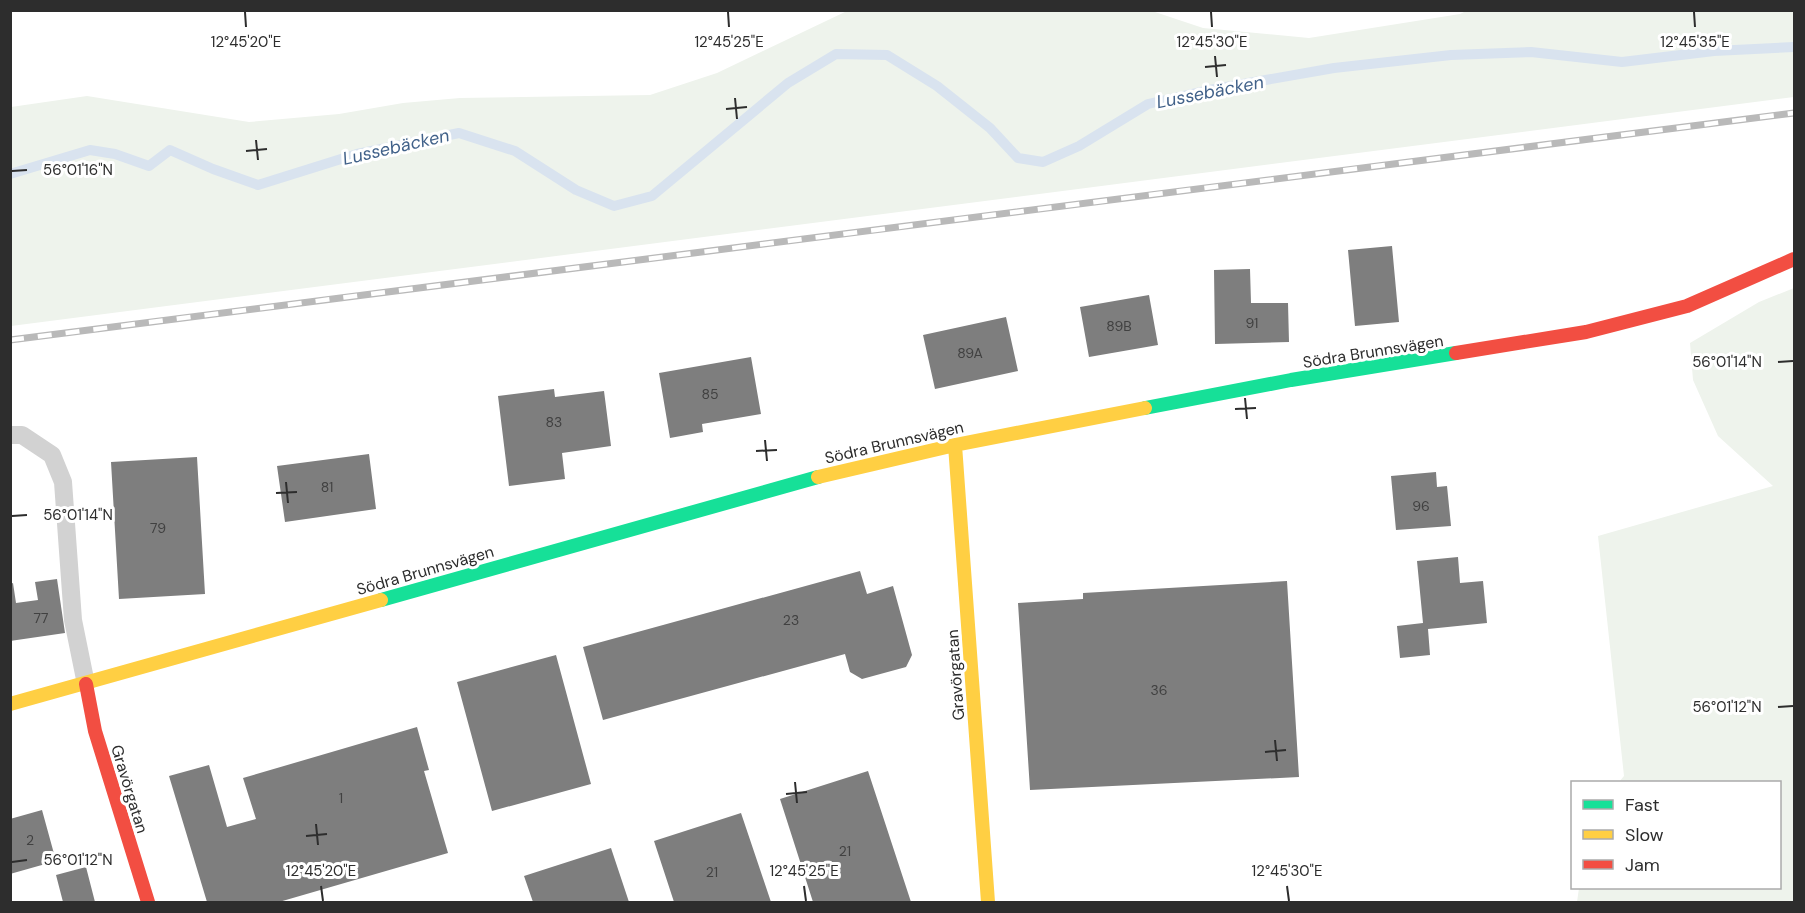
<svg xmlns="http://www.w3.org/2000/svg" width="1805" height="913" font-family="'DM Sans',sans-serif">
  <rect width="100%" height="100%" fill="#fff"/>
  <!-- green -->
  <path fill="#eef3ec" d="M847,11H1152L1203,28L1309,38L1460,14L1466,11H1794V97L11,326V107L87,96L249,122L339,114L403,103L460,98L650,95L717,73Z
    M1794,288V902H1577L1579,888H1780V782H1619L1624,776L1598,536L1773,486L1718,436L1693,380L1690,343L1759,302Z"/>
  <g fill="none" stroke-linecap="round" stroke-linejoin="round">
    <!-- stream -->
    <path stroke="#d9e3ef" stroke-width="10" d="M10,174L90,150L115,154L149,166L170,150L213,169L258,185L357,154L459,133L515,151L576,190L614,206L652,196L788,83L836,54L887,55L937,86L990,128L1018,158L1043,162L1079,146L1148,104L1209,90L1334,68L1451,55L1531,52L1622,62L1714,51L1794,47"/>
  </g>
  <!-- building -->
  <path fill="#7e7e7e" d="M1392,246L1399,322L1355,326L1348,250Z
    M1250,269L1251,303H1288L1289,342L1215,344L1214,270Z
    M1149,295L1158,345L1089,357L1080,307Z
    M1006,317L1018,371L935,389L923,335Z
    M751,357L761,414L702,424L703,432L670,438L659,373Z
    M554,389L555,397L604,391L611,446L562,453L565,479L509,486L498,396Z
    M369,454L376,509L285,522L277,466Z
    M197,457L205,594L119,599L111,462Z
    M1436,472L1437,487L1447,486L1451,526L1396,530L1391,476Z
    M1458,557L1460,583L1483,581L1487,623L1428,629L1430,655L1400,658L1397,626L1423,623L1417,561Z
    M860,571L867,594L893,586L912,655L906,667L862,679L850,672L845,654L603,720L583,647Z
    M57,579L65,633L10,641V584L13,583L16,603L38,600L35,582Z
    M1287,581L1299,777L1030,790L1018,603L1083,599V593Z
    M556,655L591,784L492,811L457,682Z
    M417,727L429,770L424,771L448,853L279,902H207L169,776L209,765L227,827L256,819L243,778Z
    M868,771L911,902H813L780,799Z
    M42,810L56,861L10,874V819Z
    M741,813L771,902H674L654,841Z
    M611,848L629,902H533L524,876Z
    M86,867L95,902H63L56,875Z"/>
  <g fill="none" stroke-linecap="round" stroke-linejoin="round">
    <!-- lane -->
    <path stroke="#d2d2d2" stroke-width="18" d="M10,435H22L52,455L63,482L73,620L86,684"/>
    <!-- fast -->
    <path stroke="#16e098" stroke-width="14" d="M1145,408L1291,380L1456,353
      M381,600L818,477"/>
    <!-- slow -->
    <path stroke="#ffcf43" stroke-width="14" d="M955,445L988,902
      M818,477L955,445L1145,408
      M10,704L381,600"/>
    <!-- jam -->
    <path stroke="#f24e42" stroke-width="14" d="M1456,353L1586,332L1687,306L1794,259
      M86,684L95,731L148,902"/>
    <defs>
      <path id="rail" d="M10,340L1794,113"/>
    </defs>
    <!-- rail casing -->
    <use href="#rail" stroke="#b9b9b9" stroke-width="7"/>
    <!-- rail -->
    <use href="#rail" stroke="#fff" stroke-width="4.5" stroke-dasharray="14" stroke-linecap="butt"/>
  </g>
  <!-- ticks -->
  <path fill="none" stroke="#2d2d2d" stroke-width="2" d="M245,12L246,27M728,12L729,27M1211,12L1212,27M1694,12L1695,27M1215,56L1217,77M1205,67L1226,65M735,98L737,119M726,109L747,107M256,140L258,160M246,151L267,149M12,171L27,170M1778,362L1793,361M1245,398L1247,419M1235,409L1256,408M765,440L767,461M756,451L777,450M286,482L288,503M276,493L297,492M12,516L27,515M1778,707L1793,706M1275,740L1277,761M1265,752L1286,750M795,782L797,803M786,794L807,792M316,824L318,845M306,836L327,834M12,862L27,860M321,886L323,901M804,886L806,901M1287,886L1289,901"/>
  <g text-anchor="middle" stroke-width="6" stroke-linejoin="round" paint-order="stroke">
    <!-- number labels -->
    <g font-size="14" fill="#414141">
      <text x="1252" y="328">91</text>
      <text x="1119" y="331">89B</text>
      <text x="970" y="358">89A</text>
      <text x="710" y="399">85</text>
      <text x="554" y="427">83</text>
      <text x="327" y="492">81</text>
      <text x="1421" y="511">96</text>
      <text x="158" y="533">79</text>
      <text x="41" y="623">77</text>
      <text x="791" y="625">23</text>
      <text x="1159" y="695">36</text>
      <text x="341" y="803">1</text>
      <text x="30" y="845">2</text>
      <text x="845" y="856">21</text>
      <text x="712" y="877">21</text>
    </g>
    <!-- street labels -->
    <g font-size="16" fill="#2d2d2d" stroke="#fff">
      <text transform="translate(1373 351) rotate(-9)" y="6">Södra Brunnsvägen</text>
      <text transform="translate(894 442) rotate(-13)" y="6">Södra Brunnsvägen</text>
      <text transform="translate(425 570) rotate(-16)" y="6">Södra Brunnsvägen</text>
      <text transform="translate(955 675) rotate(-94)" y="6">Gravörgatan</text>
      <text transform="translate(130 789) rotate(73)" y="6">Gravörgatan</text>
    </g>
    <!-- water labels -->
    <g font-size="18" font-style="italic" fill="#416189" stroke="#fff">
      <text transform="translate(1210 92) rotate(-11)" y="6">Lussebäcken</text>
      <text transform="translate(396 147) rotate(-13)" y="6">Lussebäcken</text>
    </g>
  </g>
  <g font-size="15" text-anchor="middle" fill="#2d2d2d" stroke="#fff" stroke-width="6" stroke-linejoin="round" paint-order="stroke">
    <text x="246" y="47">12°45'20"E</text>
    <text x="729" y="47">12°45'25"E</text>
    <text x="1212" y="47">12°45'30"E</text>
    <text x="1695" y="47">12°45'35"E</text>
    <text x="78" y="175">56°01'16"N</text>
    <text x="1727" y="367">56°01'14"N</text>
    <text x="78" y="520">56°01'14"N</text>
    <text x="1727" y="712">56°01'12"N</text>
    <text x="78" y="865">56°01'12"N</text>
    <text x="321" y="876">12°45'20"E</text>
    <text x="804" y="876">12°45'25"E</text>
    <text x="1287" y="876">12°45'30"E</text>
  </g>
  <!-- border -->
  <rect width="1805" height="913" fill="none" stroke="#2d2d2d" stroke-width="24"/>
  <!-- legend -->
  <rect x="1571" y="781" width="210" height="108" fill="#ffffff" stroke="#ababab" stroke-width="1.5"/>
  <rect x="1583" y="800" width="30" height="9" fill="#16e098" stroke="#ababab" stroke-width="1.5"/>
  <text x="1625" y="811" font-size="18" fill="#2d2d2d">Fast</text>
  <rect x="1583" y="830" width="30" height="9" fill="#ffcf43" stroke="#ababab" stroke-width="1.5"/>
  <text x="1625" y="841" font-size="18" fill="#2d2d2d">Slow</text>
  <rect x="1583" y="860" width="30" height="9" fill="#f24e42" stroke="#ababab" stroke-width="1.5"/>
  <text x="1625" y="871" font-size="18" fill="#2d2d2d">Jam</text>
</svg>
